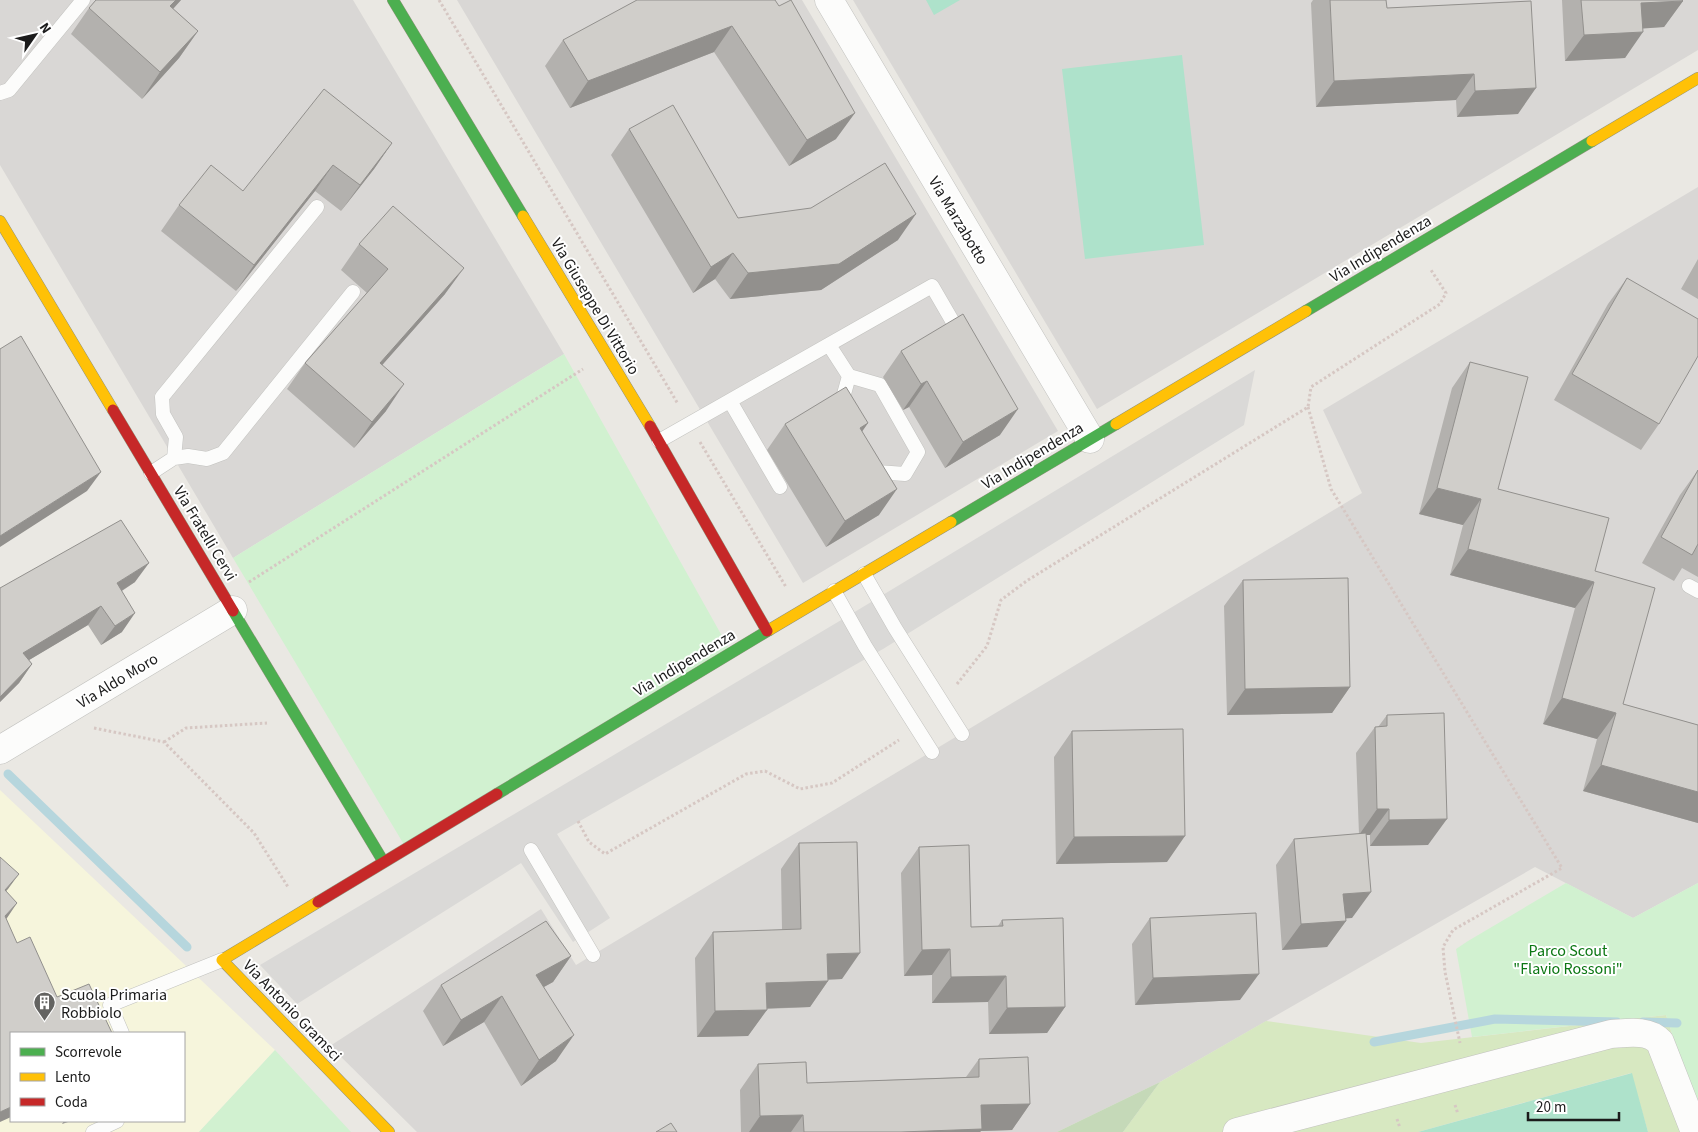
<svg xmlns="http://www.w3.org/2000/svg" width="1698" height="1132" font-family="'Source Sans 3',sans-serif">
  <rect width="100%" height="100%" fill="#eae8e3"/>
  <!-- residential -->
  <path fill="#d9d7d5" d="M0,0H353L564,354L233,558L0,165Z
    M457,0H802L1058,431L803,583Z
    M853,0H1698V50L1097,409Z
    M1698,187V883L1633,918L1535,867L1160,1082L1057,1132H417L330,1046L541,909L576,965L1362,493L1323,410Z"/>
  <!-- education -->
  <path fill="#f6f5dc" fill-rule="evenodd" d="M0,790L275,1050L199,1132H0ZM11,1033H184V1121H11Z"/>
  <!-- grass -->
  <path fill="#d7e8c1" d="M1666,1015L1698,1115V1132H1648L1631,1073L1418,1132H1123L1160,1082L1266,1021L1421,1043Z"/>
  <!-- forest -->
  <path fill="#c5d9b8" d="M1160,1082L1123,1132H1057Z"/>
  <!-- park -->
  <path fill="#d1f1d0" d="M564,354L731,652L406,848L233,558Z
    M1566,883L1633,918L1698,883V1115L1666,1015L1472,1037L1456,949L1468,941Z
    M275,1050L351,1132H199Z"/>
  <!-- pitch -->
  <path fill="#aee2cb" d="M926,0H960L934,15Z
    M1182,55L1204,245L1085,259L1062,69Z
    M1632,1073L1648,1132H1418Z"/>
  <!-- parking -->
  <path fill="#dad9d7" d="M1255,370L1244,425L883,649L557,834L610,918L573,942L521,863L297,1004L260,965L848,616Z"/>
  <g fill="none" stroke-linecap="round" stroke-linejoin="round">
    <!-- stream -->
    <path stroke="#b6d6dd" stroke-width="9" d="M8,774L187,947
      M1643,1022L1677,1023
      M1374,1042L1495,1019L1617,1022"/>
    <defs>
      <path id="lane" d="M0,93L9,90L83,0
        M829,345L849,376L841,405
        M849,376L880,385L918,452L905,474L877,472L873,465
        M730,401L780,487
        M659,441L932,286L961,336
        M174,458L176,437L163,414L162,397L317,207
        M151,473L174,458L188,456L207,459L223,453L353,292
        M864,574L895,628L962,734
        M1689,586L1698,591
        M834,591L865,646L932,752
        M531,850L593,955
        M122,1033L110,1005L222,960
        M93,1132L117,1121"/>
      <path id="street" d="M829,0L1090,439
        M0,750L233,610
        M1237,1132L1611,1034C1627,1033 1648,1029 1660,1042L1695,1132"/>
      <path id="fast" d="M393,0L523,216
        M1306,311L1592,141
        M951,522L1116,424
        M233,611L383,861
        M497,794L769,630"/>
      <path id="slow" d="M1592,141L1698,78
        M523,216L650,426
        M0,221L113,410
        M1116,424L1306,311
        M769,630L951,522
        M318,902L222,960L389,1132"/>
      <path id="jam" d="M113,410L233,611
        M650,426L767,631
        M318,902L497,794"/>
    </defs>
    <!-- lane casing -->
    <use href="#lane" stroke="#c2c2bf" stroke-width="15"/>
    <!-- street casing -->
    <use href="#street" stroke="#c2c2bf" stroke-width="29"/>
    <!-- fast casing -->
    <use href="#fast" stroke="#91937c" stroke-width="12"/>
    <!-- slow casing -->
    <use href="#slow" stroke="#91937c" stroke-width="12"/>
    <!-- jam casing -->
    <use href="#jam" stroke="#91937c" stroke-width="12"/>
    <!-- path -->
    <path stroke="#d6c7c3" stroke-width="3" stroke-dasharray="2.5 2.5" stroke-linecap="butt" d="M439,0L678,404
      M1308,407L1331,489L1562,868L1453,930L1443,947L1445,972L1460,1043
      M700,442L786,587
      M249,582L583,369
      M957,684L987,646L1001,600L1028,580L1308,407L1311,387L1440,304L1446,293L1431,270
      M94,728L164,742L254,833L288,887
      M164,742L186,728L267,723
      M578,821L589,842L605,854L746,774L765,771L800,789L832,783L899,740
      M1455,1105L1458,1114
      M1397,1119L1400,1128"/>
    <!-- lane -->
    <use href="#lane" stroke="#fcfcfb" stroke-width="14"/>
    <!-- street -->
    <use href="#street" stroke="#fcfcfb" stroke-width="28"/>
    <!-- fast -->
    <use href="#fast" stroke="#4caf50" stroke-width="11"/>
    <!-- slow -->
    <use href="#slow" stroke="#ffc107" stroke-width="11"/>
    <!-- jam -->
    <use href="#jam" stroke="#c62828" stroke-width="11"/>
  </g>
  <!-- wall -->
  <path fill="#b3b1ae" d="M96,0H181L173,9L198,31L179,58L142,99L71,34L89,8Z
    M775,0L836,139L789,166L714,52L570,108L545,66L563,40Z
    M1313,0H1386L1387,8L1531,1L1518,114L1457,117L1456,100L1316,107L1311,3Z
    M1562,0H1682L1683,1L1664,27L1643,28L1625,58L1565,61Z
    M629,129L738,218L898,240L821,290L730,299L715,279L693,293L611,155Z
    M392,143L374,169L341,211L315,191L236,291L161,231L179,205L243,191Z
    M359,244L445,294L382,365L386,411L354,448L287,389L305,363L367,293L341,270Z
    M1698,259V299L1681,289Z
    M1627,278L1659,424L1641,450L1554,400L1608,304Z
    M901,351L1000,435L945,468L909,407L903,410L883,377Z
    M1470,362L1498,489L1595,571L1623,704L1698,725V823L1583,791L1597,739L1543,724L1575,608L1450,575L1463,525L1419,514L1452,388Z
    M868,423L862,431L879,515L826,547L767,450L785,424Z
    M1698,470V577L1682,568L1674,581L1642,563L1680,495Z
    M1243,580L1350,687L1332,713L1227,715L1224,606Z
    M135,582L122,591V632L101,645L88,625L29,660L32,664L19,683L0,702V588Z
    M1387,715L1428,845L1370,846V835H1366L1352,918H1346V921L1327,947L1282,950L1276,865L1294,839L1359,834L1356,753L1375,727H1378Z
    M1072,731L1167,862L1056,864L1054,757Z
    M799,843L842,979L828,980V981L810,1007L767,1009L748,1036L697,1037L695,958L713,932L782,930L781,869Z
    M919,847L971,927L998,926L1002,920L1065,1007L1047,1033L989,1034L988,1002L932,1003V975L904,976L901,873Z
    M1150,918L1240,1000L1135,1005L1132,944Z
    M571,956L553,982L544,987L556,1061L521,1086L484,1022L443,1046L423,1011L441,985Z
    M979,1059L1030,1104L1012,1130L981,1131L980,1132H741L740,1090L758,1064L807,1083L966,1077Z"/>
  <!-- shaded-wall -->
  <path fill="#92908d" d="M176,0H181L152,32L170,6Z
    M1683,1L1664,27L1623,30L1641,3Z
    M732,26L714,52L570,108L588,81Z
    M198,31L179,58L142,99L160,72Z
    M1643,32L1625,58L1565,61L1584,35Z
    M1474,74L1456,100L1316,107L1334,81Z
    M1536,88L1518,114L1457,117L1475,91Z
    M855,113L836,139L789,166L807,140Z
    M392,143L374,169L341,211L360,185Z
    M333,165L315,191L236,291L254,265Z
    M916,214L898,240L821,290L730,299L748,273Z
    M733,253L715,279L693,293L711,267Z
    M464,268L445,294L361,389L380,363Z
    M927,381L909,407L903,410L921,384Z
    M404,384L386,411L354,448L372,422Z
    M1018,409L1000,435L945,468L963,442Z
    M868,423L850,449L860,428Z
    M101,472L87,491L0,547V536Z
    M1437,488L1481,499L1463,525L1419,514Z
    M897,489L879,515L826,547L845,521Z
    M1468,549L1594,582L1575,608L1450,575Z
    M149,563L135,582L104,602L117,583Z
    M101,606L88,625L9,672L23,653Z
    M135,613L122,632L101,645L115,626Z
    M32,664L19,683L0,702V697Z
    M1350,687L1332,713L1227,715L1245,689Z
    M1562,698L1616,713L1597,739L1543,724Z
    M1601,765L1698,792V823L1583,791Z
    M1377,809H1389L1370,835H1359Z
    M1447,819L1428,845L1370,846L1389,820Z
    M1185,836L1167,862L1056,864L1074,837Z
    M19,874L8,889L0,898L5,890Z
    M1371,892L1352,918L1325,920L1343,894Z
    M17,903L7,918L0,925L5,916Z
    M1346,921L1327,947L1282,950L1301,924Z
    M950,949L932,975L904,976L922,950Z
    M860,953L842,979L809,980L827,954Z
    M571,956L553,982L518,1001L536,975Z
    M1259,974L1240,1000L1135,1005L1153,978Z
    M1006,976L988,1002L932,1003L951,977Z
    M828,981L810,1007L748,1009L766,983Z
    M502,996L484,1022L443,1046L461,1020Z
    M1065,1007L1047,1033L989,1034L1007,1008Z
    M767,1010L748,1036L697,1037L715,1011Z
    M574,1035L556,1061L521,1086L539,1060Z
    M1030,1104L1012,1130L981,1131L980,1132H901L981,1105Z
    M11,1107V1117L0,1122V1112Z
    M803,1115L791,1132H749L760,1116Z
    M64,1121H71L62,1124Z"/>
  <!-- building -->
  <path fill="#d0ceca" stroke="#92908d" d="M96,0H176L170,6L198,31L160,72L89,8Z
    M637,0H775L779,6L791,0L855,113L807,140L732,26L588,81L563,40Z
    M1330,0H1386L1387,8L1531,1L1536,88L1475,91L1474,74L1334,81Z
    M1581,0H1682L1683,1L1641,3L1643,32L1584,35Z
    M324,89L392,143L360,185L333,165L254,265L179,205L211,165L243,191Z
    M673,105L738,218L811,208L885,163L916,214L839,264L748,273L733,253L711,267L629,129Z
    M393,206L464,268L380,363L404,384L372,422L305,363L388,269L359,244Z
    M1627,278L1698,319V356L1659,424L1572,374Z
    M963,314L1018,409L963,442L927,381L921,384L901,351Z
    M21,336L101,472L0,536V349Z
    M1470,362L1528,377L1498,489L1609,518L1595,571L1655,588L1623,704L1698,725V792L1601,765L1616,713L1562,698L1594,582L1468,549L1481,499L1437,488Z
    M846,387L868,423L860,428L897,489L845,521L785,424Z
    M1698,470V544L1692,555L1661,537Z
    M121,520L149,563L117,583L135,613L115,626L101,606L23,653L32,664L0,697V588Z
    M1348,578L1350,687L1245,689L1243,580Z
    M1444,713L1447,819L1389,820V809H1377L1375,727L1387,726V715Z
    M1183,729L1185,836L1074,837L1072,731Z
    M1366,833L1371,892L1343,894L1346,921L1301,924L1294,839Z
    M857,842L860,953L827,954L828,981L766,983L767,1010L715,1011L713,932L801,929L799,843Z
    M969,845L971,927L1003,926L1002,920L1063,918L1065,1007L1007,1008L1006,976L951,977L950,949L922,950L919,847Z
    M0,857L19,874L5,890L17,903L5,916L17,943L30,937L57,997L89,984L112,1033H11V1107L0,1112Z
    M1256,913L1259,974L1153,978L1150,918Z
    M546,921L571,956L536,975L574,1035L539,1060L502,996L461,1020L441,985Z
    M1028,1057L1030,1104L981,1105L982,1129L901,1132H804L803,1115L760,1116L758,1064L806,1062L807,1083L979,1077V1059Z
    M671,1123L677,1132H656Z"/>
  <!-- icons -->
  <defs>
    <symbol id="building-pin" viewBox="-11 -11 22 30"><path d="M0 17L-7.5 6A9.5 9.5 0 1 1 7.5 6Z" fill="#636361" stroke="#fff"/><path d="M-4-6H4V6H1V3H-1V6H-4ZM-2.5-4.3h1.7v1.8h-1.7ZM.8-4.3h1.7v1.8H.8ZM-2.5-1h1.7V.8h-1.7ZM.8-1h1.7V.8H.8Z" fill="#fff"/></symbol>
  </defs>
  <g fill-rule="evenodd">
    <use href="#building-pin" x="32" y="990" width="25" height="34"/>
  </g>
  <g text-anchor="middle" stroke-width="4" stroke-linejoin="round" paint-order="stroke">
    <!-- street labels -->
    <g font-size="16" fill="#1b1b1b" stroke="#fff">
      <text transform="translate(959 220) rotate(59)" y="6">Via Marzabotto</text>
      <text transform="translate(1380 248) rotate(-31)" y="6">Via Indipendenza</text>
      <text transform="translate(596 306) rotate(59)" y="6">Via Giuseppe Di Vittorio</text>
      <text transform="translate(1032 455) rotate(-31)" y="6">Via Indipendenza</text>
      <text transform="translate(206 533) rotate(59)" y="6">Via Fratelli Cervi</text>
      <text transform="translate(684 662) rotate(-31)" y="6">Via Indipendenza</text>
      <text transform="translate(117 680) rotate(-31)" y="6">Via Aldo Moro</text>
      <text transform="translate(293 1010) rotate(46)" y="6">Via Antonio Gramsci</text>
    </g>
    <!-- park labels -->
    <g font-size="16" fill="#0b7713" stroke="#fff">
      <text x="1568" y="956">Parco Scout<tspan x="1568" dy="18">"Flavio Rossoni"</tspan></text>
    </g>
    <!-- poi labels -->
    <g font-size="16" fill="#1b1b1b" stroke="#fff" text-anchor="start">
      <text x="61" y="1000">Scuola Primaria<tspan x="61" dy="18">Robbiolo</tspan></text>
    </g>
  </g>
  <!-- legend -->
  <rect x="10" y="1032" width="175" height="90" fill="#ffffff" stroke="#a4a4a4"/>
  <rect x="20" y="1048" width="25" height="8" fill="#4caf50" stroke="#a4a4a4"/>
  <text x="55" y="1057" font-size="15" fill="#1b1b1b">Scorrevole</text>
  <rect x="20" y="1073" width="25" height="8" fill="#ffc107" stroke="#a4a4a4"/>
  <text x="55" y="1082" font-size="15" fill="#1b1b1b">Lento</text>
  <rect x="20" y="1098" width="25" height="8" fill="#c62828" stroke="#a4a4a4"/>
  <text x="55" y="1107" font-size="15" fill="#1b1b1b">Coda</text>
  <!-- north arrow -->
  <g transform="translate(35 35) rotate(56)" stroke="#ffffff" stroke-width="4" paint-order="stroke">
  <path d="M0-4L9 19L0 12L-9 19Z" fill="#1b1b1b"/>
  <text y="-8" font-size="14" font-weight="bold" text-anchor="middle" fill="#1b1b1b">N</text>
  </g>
  <!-- scale -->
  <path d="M1528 1112v8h91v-8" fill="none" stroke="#1b1b1b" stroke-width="2.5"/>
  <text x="1536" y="1112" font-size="15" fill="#1b1b1b" stroke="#ffffff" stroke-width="4" paint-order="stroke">20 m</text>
</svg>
